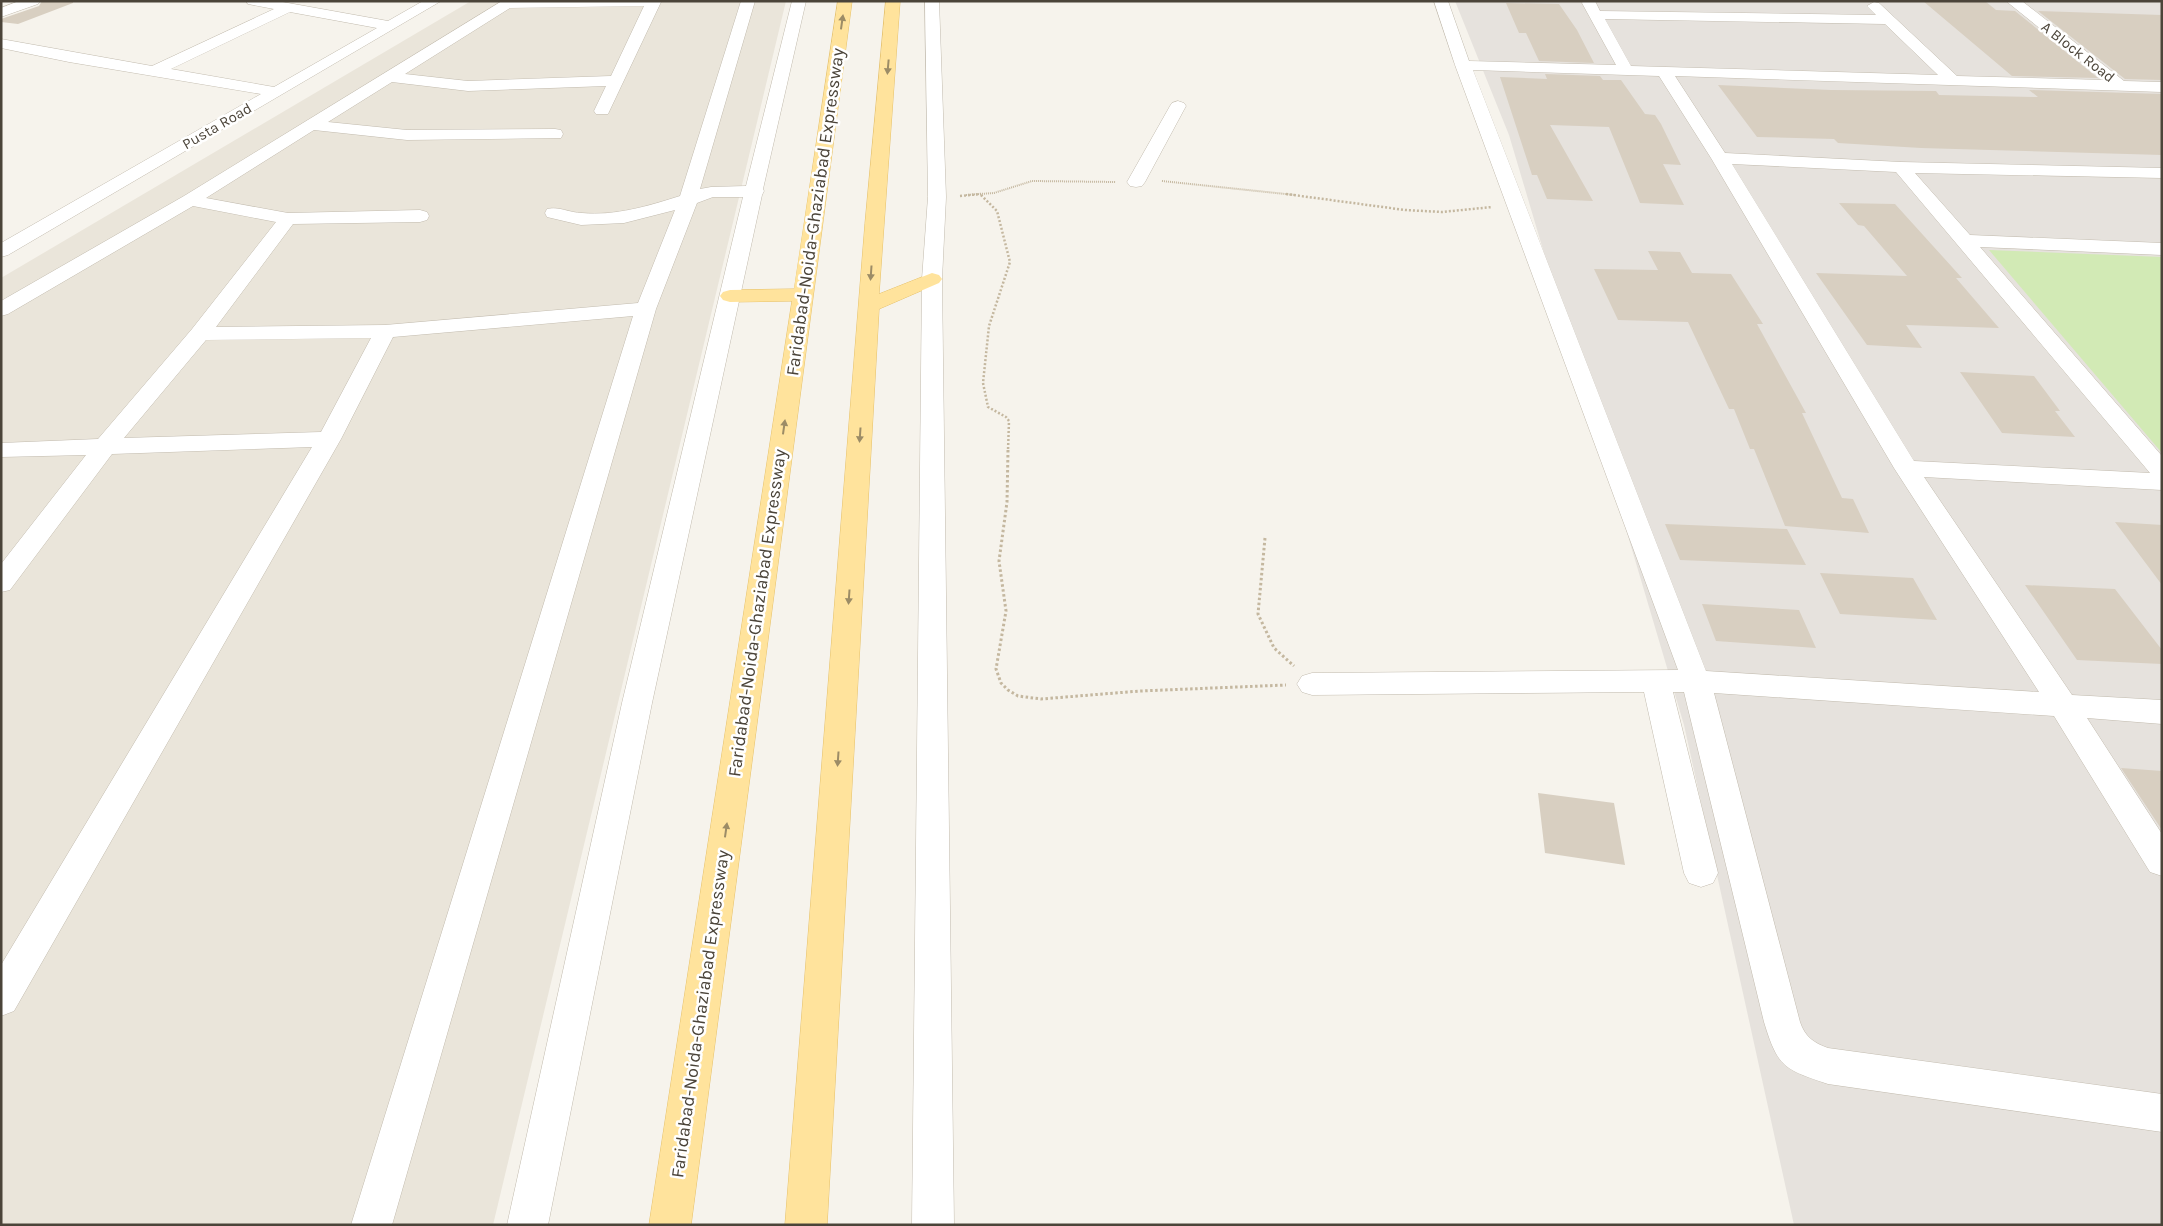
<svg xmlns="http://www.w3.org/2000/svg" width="2163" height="1226" font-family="Karla,sans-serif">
  <rect width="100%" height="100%" fill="#f6f3ec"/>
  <!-- residential -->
  <path fill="#eae5da" d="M471,1H786L493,1225H1V278Z"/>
  <!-- industrial -->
  <path fill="#e6e2dd" d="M1455,1H2162V1225H1794L1684,725L1509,135Z"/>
  <!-- green -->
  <path fill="#d2eab5" d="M1989,250L2162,257V453Z"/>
  <!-- building -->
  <path fill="#d8cfc1" d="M42,1H73V3L18,24L1,22V19L39,6Z
    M1923,1H1985L1996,10L2015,11L2098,78L2012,76Z
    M1506,3L1559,4L1577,30L1594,63L1539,61L1526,33H1519Z
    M2038,11L2162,15V80L2125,79Z
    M1545,74L1600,76L1603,80H1621L1645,114L1655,115L1661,124L1681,165L1663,164L1684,205L1640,203L1609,127L1550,125L1593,201L1547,199L1537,175H1532L1500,77L1547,79Z
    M1718,85L1831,90L1936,91L1939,95L2038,97L2029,90L2162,94V155L1921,148L1838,143L1834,139L1757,137Z
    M1839,203L1895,204L1962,278H1956L1999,328L1906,325L1922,348L1867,345L1816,273L1907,276L1864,226L1858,225Z
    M1648,251L1680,252L1692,273L1731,274L1763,324H1757L1806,413H1802L1842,498L1853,499L1869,533L1785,526L1754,449H1750L1734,409H1729L1688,322L1618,320L1594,269L1658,270Z
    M1960,372L2034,376L2060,411H2055L2075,437L2002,433Z
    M2115,522L2162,525V585Z
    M1665,524L1787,529L1806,565L1680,560Z
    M1820,573L1913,578L1937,620L1840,614Z
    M2025,585L2115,589L2162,650V664L2077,660Z
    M1702,604L1799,610L1816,648L1716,641Z
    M2121,768L2162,771V830Z
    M1538,793L1614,803L1625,865L1545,853Z"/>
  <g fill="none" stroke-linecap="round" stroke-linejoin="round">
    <defs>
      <path id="minor" d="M19,1H40L38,4L1,17V8Z
        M246,1H277L388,21L423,1H441L8,255L1,257V243L261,94L69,62L1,48V39L152,66L274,9L248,4ZM290,12L377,28L274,87L171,69Z
        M502,1L661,2L608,114H596L594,111L606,86L468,91L392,82L328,122L407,130L555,129L561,130L563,134L561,138L407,140L314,130L206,198L288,213L420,210L427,212L429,216L427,220L420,222L293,224L216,327L385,325L638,303L675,210L624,223L581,225L547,217L545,213L547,209C559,206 570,213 582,213C616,216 648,206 680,196L741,1H755L700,189L711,187L746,186L792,1H806L763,189L764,191L762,195L652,703L548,1225H507L622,703L743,197H713L697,203L656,309L392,1225H351L633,316L393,337L341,439L14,1011L1,1016V965L312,447L112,454L10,590L1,592V564L86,455L1,457V443L98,439L192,329L276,222L193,206L8,314L1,316V301L184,196ZM644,6L611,76L468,81L405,74L510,8ZM371,338L321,432L124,438L206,340Z
        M925,1H939L946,197L942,279L954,1225H912L922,279L928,197Z
        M1434,1H1448L1469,61L1616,65L1582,3L1583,1H1595L1600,11L1876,15L1867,6L1874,2L1879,3L1957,76L2104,80L2006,1H2022L2124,81L2162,82V92L1675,76L1725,153L1901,162L2162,168V178L1915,173L1970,235L2162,243V255L1980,247L2162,456V490L1924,477L2072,695L2162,700V724L2087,718L2162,834V876L2150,872L2054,716L1714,693L1800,1022C1805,1037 1814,1043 1828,1048L2162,1094V1132L1828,1084C1784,1069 1778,1068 1764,1022L1684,692H1673L1718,873L1713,883L1701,887L1689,883L1684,873L1644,692L1312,695L1302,692L1297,684L1302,676L1312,673L1678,670L1455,65ZM1605,19L1885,24L1938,75L1631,66ZM1473,70L1659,76L1711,158L1894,468L2039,692L1706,671ZM1732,164L1896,172L2150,473L1914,461Z
        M1178,101L1184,103L1186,106L1145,182L1142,186L1136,187L1130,186L1127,182L1170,106L1172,103Z"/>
      <path id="major" d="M838,1H852L691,1225H649L792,301L730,302L723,300L720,296L723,292L730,290L794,289Z
        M886,1H900L879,294L932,273L939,275L942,279L939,283L879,309L827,1225H785L865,224Z"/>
    </defs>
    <!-- minor casing -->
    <use href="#minor" stroke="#c2bbae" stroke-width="1"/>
    <!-- major casing -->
    <use href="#major" stroke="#e6c16a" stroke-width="1"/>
    <!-- path-far2 -->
    <path stroke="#c4b79f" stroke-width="2" stroke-dasharray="1 1" stroke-linecap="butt" d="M1162,181L1295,195
      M966,195L994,193L1032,181L1116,182"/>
    <!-- path-far1 -->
    <path stroke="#c4b79f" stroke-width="2.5" stroke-dasharray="2 2" stroke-linecap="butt" d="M1286,194L1405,210L1442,212L1492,207
      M981,195L997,211L1010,262L989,326L983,383L988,407L1006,417L1009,421L1008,451
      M960,196L981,194"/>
    <!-- path -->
    <path stroke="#c4b79f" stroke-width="3" stroke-dasharray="2.5 2.5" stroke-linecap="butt" d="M1008,450L1007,502L999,561L1006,611L996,669L1001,683L1008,690L1018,696L1041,699L1140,691L1286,685
      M1265,538L1258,614L1274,648L1294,666"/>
    <!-- minor -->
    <use href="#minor" fill="#fff" fill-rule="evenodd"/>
    <!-- major -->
    <use href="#major" fill="#ffe39c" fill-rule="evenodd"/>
  </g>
  <!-- one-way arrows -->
  <defs><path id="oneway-solid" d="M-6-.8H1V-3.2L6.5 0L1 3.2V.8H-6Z" transform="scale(1.25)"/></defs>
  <g fill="#9c8c66">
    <use href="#oneway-solid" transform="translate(842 22) rotate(-82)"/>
    <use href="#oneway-solid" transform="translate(888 67) rotate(95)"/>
    <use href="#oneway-solid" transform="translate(871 273) rotate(94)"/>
    <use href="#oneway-solid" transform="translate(784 427) rotate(-82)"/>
    <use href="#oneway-solid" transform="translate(860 435) rotate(94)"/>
    <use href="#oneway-solid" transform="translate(849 597) rotate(94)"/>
    <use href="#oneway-solid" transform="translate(838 759) rotate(94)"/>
    <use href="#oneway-solid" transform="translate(726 830) rotate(-82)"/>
  </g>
  <g text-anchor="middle" stroke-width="5" stroke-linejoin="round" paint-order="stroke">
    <!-- far-street labels -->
    <g font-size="15" fill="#4b4439" stroke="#fff">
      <text transform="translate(2078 52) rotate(38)" y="5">A Block Road</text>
      <text transform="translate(217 126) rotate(-30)" y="5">Pusta Road</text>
    </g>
    <!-- street labels -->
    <g font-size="18" fill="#4b4439" stroke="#fff">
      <text transform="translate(815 212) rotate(-82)" y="6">Faridabad-Noida-Ghaziabad Expressway</text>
      <text transform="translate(757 613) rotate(-82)" y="6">Faridabad-Noida-Ghaziabad Expressway</text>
      <text transform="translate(700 1014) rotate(-82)" y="6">Faridabad-Noida-Ghaziabad Expressway</text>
    </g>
  </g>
  <!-- border -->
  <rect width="2163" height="1226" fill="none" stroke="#4b4439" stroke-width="5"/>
</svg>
